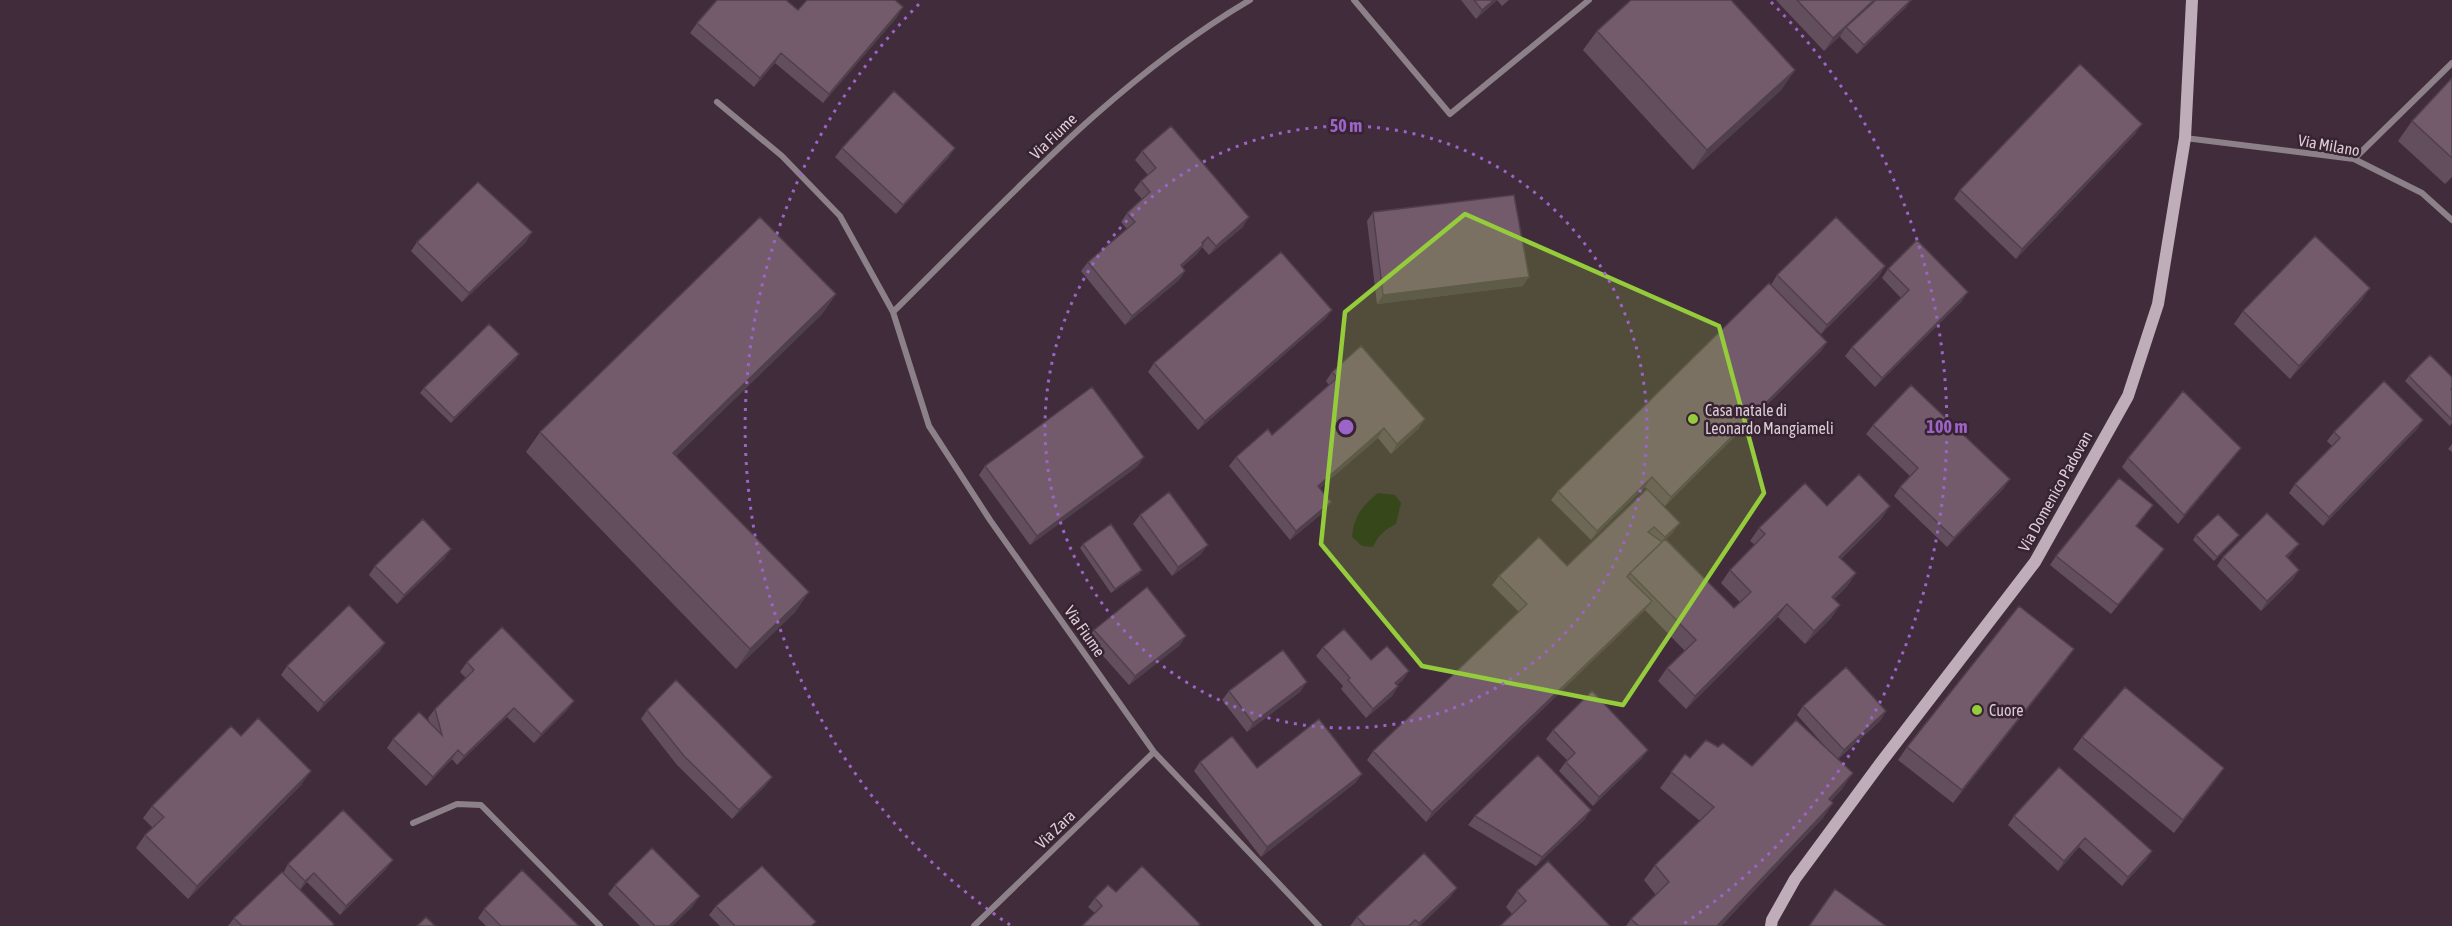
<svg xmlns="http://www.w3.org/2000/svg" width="2452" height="926" font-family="'Asap Condensed',sans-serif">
  <rect width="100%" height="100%" fill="#412c3b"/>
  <!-- water -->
  <path fill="#1e2712" d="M1378,493L1395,495L1401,503L1396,524C1384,530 1378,536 1373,547L1362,546L1352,537C1354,516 1362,506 1378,493Z"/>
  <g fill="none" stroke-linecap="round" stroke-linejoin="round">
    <!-- street -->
    <path stroke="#8d8189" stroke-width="6" d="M1354,0L1450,114L1589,0
      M717,102L782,156L840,216L893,312L929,426L990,520L1154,752L1319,926
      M2185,138L2354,159L2422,193L2452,220
      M2354,159L2452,63
      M893,312C1005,202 1114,80 1250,0
      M413,823L457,804L481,805L600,926
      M974,926L1154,752"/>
    <!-- secondary -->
    <path stroke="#bfadb9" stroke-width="12" d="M1771,926L1772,920L1795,879L1882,761L2035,562L2128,396L2158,304L2185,138L2192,0"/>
  </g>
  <!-- wall -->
  <path fill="#634e5d" d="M1461,0H1509L1502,6L1497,0L1476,19Z
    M1776,0H1911L1905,8L1857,54L1840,37L1841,35L1824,51Z
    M798,10L897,17L823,103L775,63L754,87L690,33L697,23Z
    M1597,31L1795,70L1781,90L1693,170L1583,50Z
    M2452,78V177L2445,184L2398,141L2412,121Z
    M2136,133L2016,259L1954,199L1960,190Z
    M842,148L949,157L896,214L835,157Z
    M1142,151L1243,227L1209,255L1202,247L1197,254L1182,267L1185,271L1179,280L1125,325L1081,271L1088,262L1127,229L1121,222L1127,213L1142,199L1134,190L1141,181L1148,175L1135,160Z
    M1373,212L1523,286L1377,304L1367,221Z
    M417,242H526L462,302L411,251Z
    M1885,266L1879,276L1821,334L1771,285L1777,275Z
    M1888,269L1962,301L1875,387L1845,356L1852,347L1901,298L1882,278Z
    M2370,288L2361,301L2290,379L2234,324L2243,311Z
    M836,294L822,314L676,456L809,592L795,612L736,669L526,452L540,432Z
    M1332,310L1325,319L1198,430L1148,372L1154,363Z
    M1827,342L1821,351L1665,506L1645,487L1591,540L1551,500L1558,491Z
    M519,354L516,359L451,423L420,393L424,388Z
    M1332,372L1419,428L1391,454L1378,438L1320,488L1331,502L1325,511L1290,540L1229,466L1236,457L1272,435L1329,385L1326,381Z
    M2409,376L2452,377V423L2450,426L2405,381Z
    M2423,420L2417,429L2323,526L2289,493L2295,484L2332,446L2327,441L2334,432Z
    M1873,425L2004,488L1947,547L1894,496L1900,487L1910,476L1866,434Z
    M2452,444V452L2448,449Z
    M2234,457L2178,524L2122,467L2128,458Z
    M985,466H1138L1030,545L979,475Z
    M1647,489L1673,532L1666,539L1734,608L1740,602L1721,583L1730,570L1755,545L1750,541L1759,528L1827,506H1890L1881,519L1841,559L1856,573L1847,586L1834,599L1840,605L1831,618L1805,644L1778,617L1686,709L1658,681L1667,668L1685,651L1645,610L1426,822L1367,760L1373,751L1519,612L1492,585L1499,576L1567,566Z
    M1140,515L1201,554L1172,576L1133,524Z
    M2146,515L2136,527L2164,549L2158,558L2111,614L2050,565L2056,556Z
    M2196,535L2235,540L2214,561L2193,540Z
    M1083,544L1142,570L1139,574L1111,593L1080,548Z
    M2292,553L2287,558L2299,570L2293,579L2261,611L2217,566L2223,557Z
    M445,558L397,604L369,575L375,566Z
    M1094,630L1180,645L1129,685L1088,639Z
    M385,643L379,652L318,712L281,675L287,666Z
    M1323,647L1371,660L1403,680L1397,685L1398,686L1392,696L1366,718L1341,689L1343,686L1316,656Z
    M2074,649L2065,662L1953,803L1898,760L1907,747Z
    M467,662L574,701L567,710L534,743L507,717L457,765L452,759L426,786L387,748L393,739L430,723L428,718L435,709L466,678L460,672Z
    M1229,691H1301L1247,732L1222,700Z
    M1803,706L1886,711L1880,721L1838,759L1842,789L1831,801L1833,803L1822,819L1721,926H1626L1631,919L1656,895L1644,880L1655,865L1700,821L1660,788L1685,754L1690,758L1752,766L1831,753L1797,715Z
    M647,710L772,777L765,786L732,819L677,765L641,719Z
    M1553,730L1648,750L1641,759L1593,806L1559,771L1567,760L1546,739Z
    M241,736L302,784L188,899L136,848L145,835L153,828L143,818L152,806Z
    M2082,737L2215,781L2174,833L2073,749Z
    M1200,762L1257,768L1362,774L1355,783L1261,857L1194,771Z
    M1475,816L1585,819L1536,866L1468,825Z
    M2014,816L2152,851L2146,860L2122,886L2079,847L2058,871L2008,825Z
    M393,860L386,869L340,915L307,882L300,890L334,924L332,926H228L234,918L283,873L288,864Z
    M615,885L693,906L672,926H640L608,894Z
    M1457,888L1450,897L1420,926H1350L1357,917Z
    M1517,891L1610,926L1512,914L1506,907Z
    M1116,892L1095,913L1088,907L1095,898Z
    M716,906L813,926H720L709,915Z
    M484,909L579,926H486L478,918Z"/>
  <!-- shaded-wall -->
  <path fill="#50404c" d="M1494,0H1497L1476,19L1482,10Z
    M1874,0H1877L1846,27L1841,35L1824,51L1833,38Z
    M1911,0L1905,8L1857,54L1864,45Z
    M903,7L897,17L823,103L829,94Z
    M781,53L775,63L754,87L760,78Z
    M1795,70L1781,90L1693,170L1707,150Z
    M2142,124L2136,133L2016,259L2022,249Z
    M955,148L949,157L896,214L903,205Z
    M1249,217L1243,227L1209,255L1216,246Z
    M532,232L526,242L462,302L469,293Z
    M1208,237L1197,254L1174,274L1181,265Z
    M1885,266L1879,276L1821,334L1827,325Z
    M1185,271L1179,280L1125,325L1132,316Z
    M1529,277L1523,286L1377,304L1383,295Z
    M2370,288L2361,301L2290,379L2299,366Z
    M1968,292L1962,301L1875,387L1882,378Z
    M836,294L822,314L660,472L673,453Z
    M1332,310L1325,319L1198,430L1205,421Z
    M1827,342L1821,351L1665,506L1671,497Z
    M519,354L516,359L451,423L454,418Z
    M1425,419L1419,428L1391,454L1397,444Z
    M2423,420L2417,429L2323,526L2329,517Z
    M1384,428L1378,438L1312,495L1318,486Z
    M2241,448L2234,457L2178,524L2184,515Z
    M1144,457L1138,466L1030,545L1037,536Z
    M1652,477L1645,487L1591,540L1597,531Z
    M2010,479L2004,488L1947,547L1954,538Z
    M1331,502L1325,511L1290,540L1296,531Z
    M1890,506L1881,519L1830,570L1839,557Z
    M1680,523L1673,532L1658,546L1665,537Z
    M2239,535L2235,540L2214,561L2217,557Z
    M2299,544L2292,553L2280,566L2286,556Z
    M1208,545L1201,554L1172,576L1178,567Z
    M451,549L445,558L397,604L404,595Z
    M2164,549L2158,558L2111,614L2118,605Z
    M1142,570L1139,574L1111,593L1115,589Z
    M2299,570L2293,579L2261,611L2267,601Z
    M1856,573L1847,586L1823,610L1832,597Z
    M809,592L795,612L736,669L750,649Z
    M1652,601L1645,610L1426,822L1432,812Z
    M1787,604L1778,617L1686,709L1695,696Z
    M1840,605L1831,618L1805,644L1814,631Z
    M1186,636L1180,645L1129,685L1135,676Z
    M385,643L379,652L318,712L324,703Z
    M2074,649L2065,662L1953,803L1962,790Z
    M1409,671L1403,680L1389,692L1395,683Z
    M1307,682L1301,691L1247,732L1253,723Z
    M1398,686L1392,696L1366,718L1373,709Z
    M574,701L567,710L534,743L541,734Z
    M514,708L507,717L457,765L464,756Z
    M1886,711L1880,721L1837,759L1844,750Z
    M458,750L452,759L426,786L433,777Z
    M1648,750L1641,759L1593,806L1599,797Z
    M2224,768L2215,781L2174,833L2183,820Z
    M311,771L302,784L188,899L197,886Z
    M1853,773L1842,789L1818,815L1829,799Z
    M1362,774L1355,783L1261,857L1267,847Z
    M772,777L765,786L732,819L739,810Z
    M1833,803L1822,819L1721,926H1717Z
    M1591,810L1585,819L1536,866L1542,857Z
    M2085,838L2079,847L2058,871L2064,861Z
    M2152,851L2146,860L2122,886L2128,877Z
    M393,860L386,869L340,915L346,906Z
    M314,873L307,882L299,891L305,881Z
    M1457,888L1450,897L1420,926H1417Z
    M700,896L693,906L672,926H669Z"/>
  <!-- building -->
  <path fill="#735b6c" stroke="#50404c" stroke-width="1.5" d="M717,0H786L798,10L807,0H895L903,7L829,94L781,53L760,78L697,23Z
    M1474,0H1494L1482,10Z
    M1631,0H1731L1795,70L1707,150L1597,31Z
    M1797,0H1874L1833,38Z
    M1876,0H1911L1864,45L1846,27Z
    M2080,64L2142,124L2022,249L1960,190Z
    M2452,78V158L2412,121Z
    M894,91L955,148L903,205L842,148Z
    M1171,126L1249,217L1216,246L1208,237L1202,243L1203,245L1181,265L1185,271L1132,316L1088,262L1135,222L1127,213L1150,192L1141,181L1156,168L1142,151Z
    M478,182L532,232L469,293L417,242Z
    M1514,195L1529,277L1383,295L1373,212Z
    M760,217L836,294L673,453L809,592L750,649L540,432Z
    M1836,217L1885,266L1827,325L1777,275Z
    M2315,236L2370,288L2299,366L2243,311Z
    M1917,240L1968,292L1882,378L1852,347L1909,290L1888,269Z
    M1281,252L1332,310L1205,421L1154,363Z
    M1769,283L1827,342L1671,497L1652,477L1597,531L1558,491Z
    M489,324L519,354L454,418L424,388Z
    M1361,346L1425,419L1397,444L1384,428L1318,486L1331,502L1296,531L1236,457L1268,429L1272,435L1337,378L1332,372Z
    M2430,355L2452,377V388L2451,389L2452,391V420L2409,376Z
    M2384,381L2423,420L2329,517L2295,484L2340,438L2334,432Z
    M1911,385L2010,479L1954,538L1900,487L1918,468L1873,425Z
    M1092,387L1144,457L1037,536L985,466Z
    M2183,391L2241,448L2184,515L2128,458Z
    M1859,474L1890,506L1839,557L1856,573L1832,597L1840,605L1814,631L1787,604L1695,696L1667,668L1696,640L1630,573L1665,539L1734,608L1751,592L1730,570L1765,534L1759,528L1805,483L1827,506Z
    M2119,478L2153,505L2136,526L2164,549L2118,605L2056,556Z
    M1647,489L1680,523L1665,537L1654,527L1648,532L1662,542L1630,573L1627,577L1652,601L1432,812L1373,751L1527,604L1499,576L1539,537L1567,566Z
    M1169,492L1208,545L1178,567L1140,515Z
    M2267,513L2299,544L2286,556L2299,570L2267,601L2223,557Z
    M2218,514L2239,535L2217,557L2196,535Z
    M423,519L451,549L404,595L375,566Z
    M1111,524L1142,570L1115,589L1083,544Z
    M1147,587L1186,636L1135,676L1094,630Z
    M349,605L385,643L324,703L287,666Z
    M2019,606L2074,649L1962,790L1907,747Z
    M502,627L574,701L541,734L514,708L464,756L458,750L433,777L393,739L419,712L442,735L435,709L474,670L467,662Z
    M1344,629L1371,660L1387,646L1409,671L1395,683L1398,686L1373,709L1348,680L1350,678L1323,647Z
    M1283,650L1307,682L1253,723L1229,691Z
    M1846,667L1886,711L1844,750L1803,706Z
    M676,680L772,777L739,810L684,756L647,710Z
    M2125,687L2224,768L2183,820L2082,737Z
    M1592,691L1648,750L1599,797L1566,762L1575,753L1553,730Z
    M258,718L311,771L197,886L145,835L164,817L152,806L231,726L241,736Z
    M1319,719L1362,774L1267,847L1200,762L1232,736L1257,768Z
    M1796,720L1853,773L1829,799L1833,803L1718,925L1719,926H1639L1631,919L1669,882L1655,865L1714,807L1671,772L1685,754L1690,758L1706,740L1718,747L1723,743L1752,766Z
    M1538,755L1591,810L1542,857L1475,816Z
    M2059,767L2152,851L2128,877L2085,838L2064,861L2014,816Z
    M343,810L393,860L346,906L314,873L305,881L288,864Z
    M652,848L700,896L669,926H655L615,885Z
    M1424,853L1457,888L1419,923L1415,920L1409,926H1365L1357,917Z
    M1548,861L1610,926H1500L1526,901L1517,891Z
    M762,866L816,922L811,926H735L716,906Z
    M1142,866L1200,924L1198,926H1082L1102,906L1095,898L1108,885L1116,892Z
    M522,870L579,926H501L484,909Z
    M282,872L334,924L332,926H242L234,918Z
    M1835,889L1886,926H1809Z
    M426,917L435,926H417Z"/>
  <!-- marked area -->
  <path fill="#94cc3c" fill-opacity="0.2" stroke="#94cc3c" stroke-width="4.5" stroke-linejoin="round" d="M1465,214L1719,326L1764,493L1623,705L1422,666L1321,544L1345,312Z"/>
  <!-- distance rings -->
  <g fill="none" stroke="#9d64c7" stroke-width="3" stroke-dasharray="3 6">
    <circle cx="1346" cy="427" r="301"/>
    <path d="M1010 925A601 601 0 0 1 921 2M1771 2A601 601 0 0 1 1682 925"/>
  </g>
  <!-- markers -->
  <g fill="#94cc3c" stroke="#372331" stroke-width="2">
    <circle cx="1693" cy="419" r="6"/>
    <circle cx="1977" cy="710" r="6"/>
  </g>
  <g text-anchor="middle" stroke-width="5" stroke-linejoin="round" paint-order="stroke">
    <!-- street labels -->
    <g font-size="16" fill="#dbcdd6" stroke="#372331">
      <text transform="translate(1053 136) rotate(-44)" y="6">Via Fiume</text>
      <text transform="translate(2329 145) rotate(10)" y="6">Via Milano</text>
      <text transform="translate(2055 491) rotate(-61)" y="6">Via Domenico Padovan</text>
      <text transform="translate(1085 631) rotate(55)" y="6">Via Fiume</text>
      <text transform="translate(1055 829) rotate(-44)" y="6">Via Zara</text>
    </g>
    <!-- poi labels -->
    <g font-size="16" fill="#dbcdd6" stroke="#372331" text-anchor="start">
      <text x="1705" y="416">Casa natale di<tspan x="1705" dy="18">Leonardo Mangiameli</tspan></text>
      <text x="1989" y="716">Cuore</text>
    </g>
  </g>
  <circle cx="1346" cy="427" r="9" fill="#9d64c7" stroke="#372331" stroke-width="3"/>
  <g font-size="18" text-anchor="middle" font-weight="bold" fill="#9d64c7" stroke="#372331" stroke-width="5" stroke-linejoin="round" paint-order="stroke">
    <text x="1346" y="132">50 m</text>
    <text x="1947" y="433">100 m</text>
  </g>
</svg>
